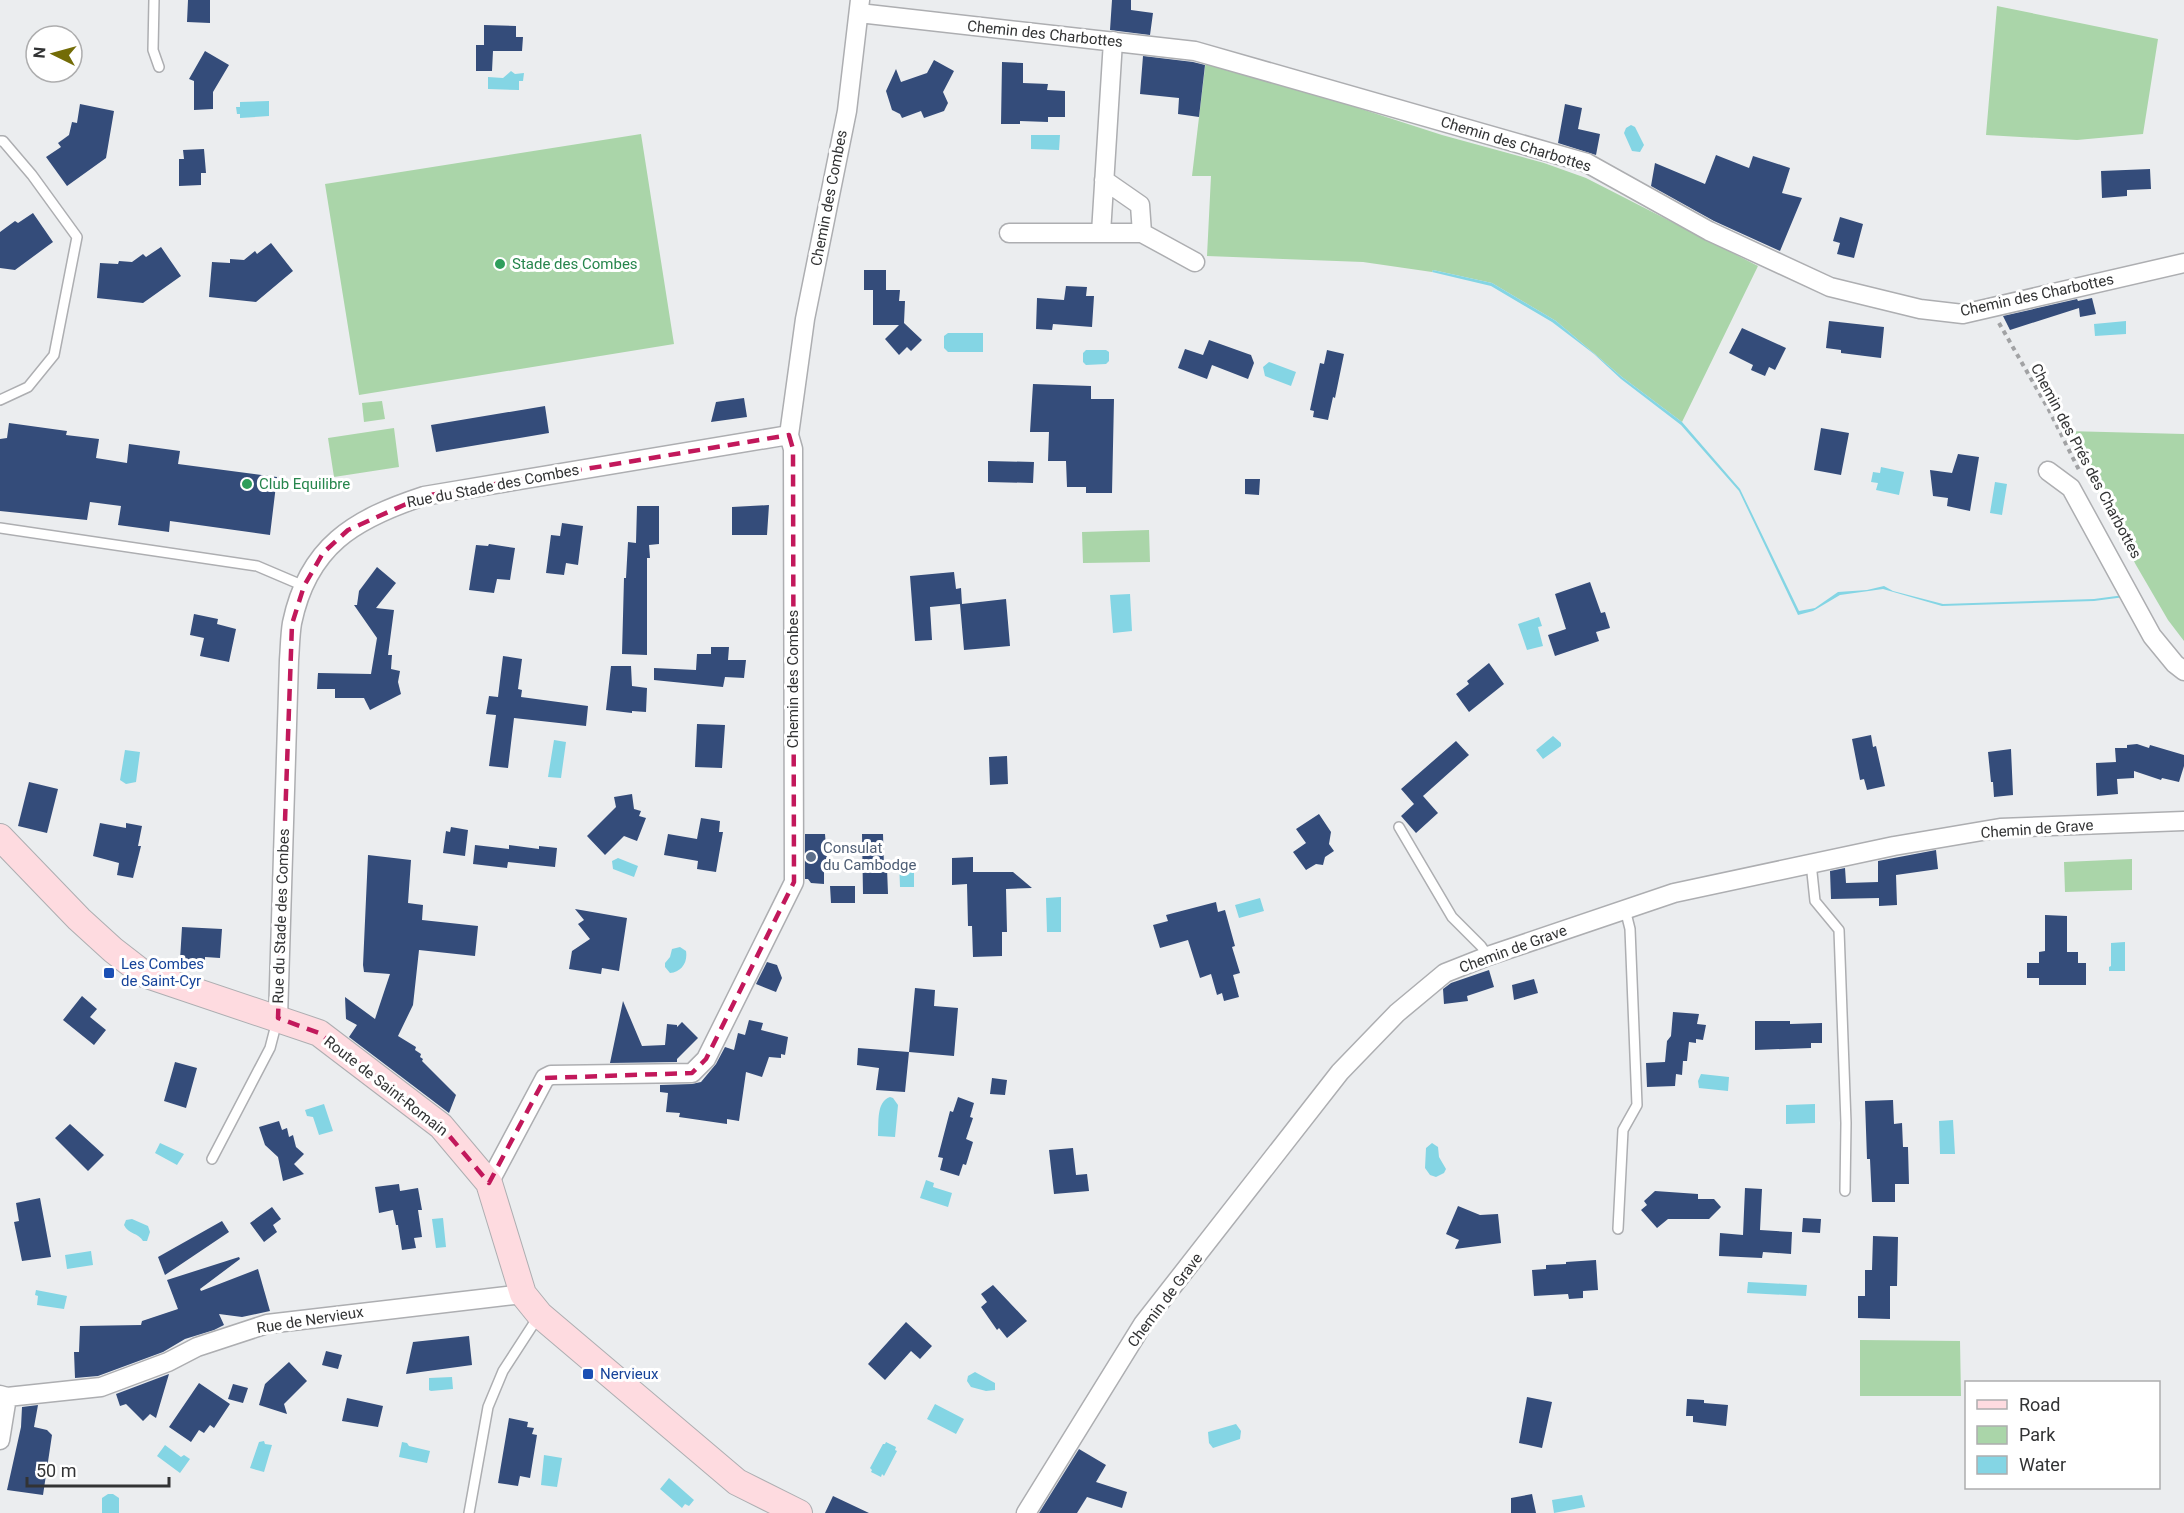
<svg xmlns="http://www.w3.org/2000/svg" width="2184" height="1513" font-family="Roboto,sans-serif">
  <rect width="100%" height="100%" fill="#ebedef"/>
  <!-- green -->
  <path fill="#aad5a9" d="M1997,6L2158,39L2143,134L2077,140L1986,135Z
    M1206,59L1442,135L1544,163L1586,178L1758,266L1682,422L1622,377L1556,321L1492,283L1433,270L1432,272L1363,262L1207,256L1211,176H1192Z
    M641,134L674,344L359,395L325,184Z
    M382,401L385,419L364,422L362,403Z
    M394,428L399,467L334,477L328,438Z
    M2066,431L2184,434V641L2168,620L2136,565Z
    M1149,530L1150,562L1083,563L1082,532Z
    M2132,859V890L2065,892L2064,862Z
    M1860,1340L1960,1341L1961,1396H1860Z"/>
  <!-- water -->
  <path fill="#84d5e4" d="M511,71L515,74L524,73L523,81H519V90L488,89V77L503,78Z
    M269,101V116L240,118V114H237L236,107H240V102Z
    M1631,125L1635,127L1644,145L1640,152L1632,151L1624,133L1626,128Z
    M1031,135H1060L1059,150L1031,149Z
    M1433,270L1492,283L1556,321L1622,377L1682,422L1740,489L1799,611L1815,608L1838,592L1867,590L1884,586L1893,591L1943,604L2094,599L2139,593L2140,595L2094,601L1942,606L1883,589L1840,595L1813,611L1798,615L1739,491L1681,425L1621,379L1594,354L1552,322L1491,286L1432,272Z
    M2126,321V334L2095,336L2094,324Z
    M948,333H983V352H948L944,348V336Z
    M1086,350H1106L1109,352V361L1106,364L1086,365L1083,362V353Z
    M1269,362L1296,372L1291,386L1265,376L1263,367Z
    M1881,467L1904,472L1899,495L1876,490L1878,483L1871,482L1873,472L1880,473Z
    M1995,482L2007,484L2002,515L1990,513Z
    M1130,594L1132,631L1113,633L1110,595Z
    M1539,617L1542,626L1538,627L1543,646L1527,650L1518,624Z
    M1553,736L1561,743V746L1543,759L1536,750Z
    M554,740L566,742L561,778L548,777Z
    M125,750L140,752L136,782L126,784L120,780Z
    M618,858L638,866L634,877L613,869L612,861Z
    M899,860H914V887H900Z
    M1061,897V932H1047L1046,898Z
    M1260,898L1264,911L1239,918L1235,905Z
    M2125,942V971H2109V967L2111,966V943Z
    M680,947L686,951C688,963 681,972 670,973L665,967V963L670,957L672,949Z
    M1701,1074L1729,1077L1728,1091L1699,1088L1698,1081Z
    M890,1097L893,1098L898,1105L895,1137L878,1136C879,1122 876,1102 890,1097Z
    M324,1104L333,1131L319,1135L313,1117L307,1116L305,1110Z
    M1815,1104V1123L1786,1124V1105Z
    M1953,1120L1955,1154H1940L1939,1121Z
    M160,1143L184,1154L177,1165L155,1153Z
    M1432,1143L1438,1147L1439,1157L1446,1169L1444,1173L1436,1177L1430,1175L1425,1168L1426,1148Z
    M926,1180L934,1183L933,1187L952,1193L948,1207L920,1198Z
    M443,1218L446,1247L436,1248L432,1219Z
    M132,1219L148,1226L150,1232L147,1241H143C139,1233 128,1234 124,1225L126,1220Z
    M91,1251L93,1265L67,1269L65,1255Z
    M1748,1282L1807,1285L1806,1296L1747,1293Z
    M36,1290L67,1296L64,1309L37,1305L38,1296L35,1295Z
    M975,1372L995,1383V1390L986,1391L971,1387L967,1381L968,1376Z
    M452,1377L453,1389L431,1391L429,1390V1378Z
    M935,1404L964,1419L956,1434L927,1419Z
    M1236,1424L1241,1431L1240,1439L1213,1448L1209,1443L1208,1432Z
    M264,1441L265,1444L272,1445L264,1472L250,1468L259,1442Z
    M402,1442L407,1443L409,1446L430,1451L427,1463L399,1457Z
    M886,1442L896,1447L895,1450L897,1451L884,1476L882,1474L881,1477L871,1472L872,1470L870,1468L883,1444H885Z
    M165,1445L181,1457L184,1455L190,1459L180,1473L157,1456Z
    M544,1455L562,1458L557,1487L541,1485Z
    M669,1478L694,1500L689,1506L685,1504L682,1508L660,1489Z
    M108,1494H113L119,1498V1513H102V1498Z
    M1582,1495L1585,1507L1554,1513L1552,1500Z"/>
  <!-- building -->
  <path fill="#344c7a" d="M188,0H210V23L187,22Z
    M1112,0H1131V10L1153,13L1150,35L1110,30Z
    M484,25L516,26V37H523L522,51H493L492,71H476V45H484Z
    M205,51L229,65L213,92V109L194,110V81L189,79Z
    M1143,56L1193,62L1205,65L1199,117L1178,114L1179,98L1140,94Z
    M934,60L954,71L943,92L948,103L944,111L924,118L921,111L902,118L900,114L892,110L886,91L896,69L901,82L927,73Z
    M1002,62L1023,63V83L1048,84L1047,90L1065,91V117H1048V122L1020,121V124H1001Z
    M80,104L114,111L106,158L67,186L46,157L61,147L58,143L69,135L72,122L77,123Z
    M1565,104L1582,108L1578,129L1600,134L1596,155L1558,143Z
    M204,149L206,173H201V185L179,186V159H184L183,150Z
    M1716,155L1749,168L1753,156L1790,168L1782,193L1802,198L1780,251L1714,221L1651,186L1655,163L1705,184Z
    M2150,169L2151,189L2127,190V196L2102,198L2101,171Z
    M33,213L53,242L15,270L0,268V232L15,221L18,223Z
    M1840,217L1863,224L1854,258L1837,254L1840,243L1833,241Z
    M271,243L293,271L256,302L209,297L212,262L230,263V259L244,260L255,251L257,254Z
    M161,247L181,276L143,303L97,298L100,263L118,264L119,261L132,262L143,254L146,257Z
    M864,270H886V290H900L899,301H905L904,323L922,340L911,351L907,347L899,355L885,339L899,325H873V290H864Z
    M1066,286L1087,287L1086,296H1094L1092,327L1053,324L1052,330L1036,329L1037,298L1064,300Z
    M2092,298L2096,314L2080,317L2079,308L2010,330L2003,316L2077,299L2078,301Z
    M1829,321L1884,327L1881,358L1841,353V350L1826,348Z
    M1742,328L1786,348L1775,370L1769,367L1765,376L1751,370L1753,365L1729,353Z
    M1209,340L1251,355L1254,363L1248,379L1212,365L1207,379L1178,368L1185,349L1203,355Z
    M1327,350L1344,354L1335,398L1333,397L1328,420L1313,417L1314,411L1310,410L1320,363L1324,364Z
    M1033,384L1091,386V399H1114L1112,493H1086V487H1067L1066,461H1048L1049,432H1030Z
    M744,398L747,417L711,422L716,402Z
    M545,406L549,433L436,452L431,425Z
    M9,423L67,431L66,435L99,439L96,458L127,463L129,444L180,451L178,464L277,477L270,535L170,521L169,532L118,525L121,506L90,502L87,520L0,511V439L7,438Z
    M1821,428L1849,433L1841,475L1814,470Z
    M1958,454L1979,457L1970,511L1947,506L1948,498L1933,496L1930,470L1952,473Z
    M988,461L1034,462L1033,483L988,482Z
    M1245,479H1260L1259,495L1245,494Z
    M769,505L767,535H732V507Z
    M637,506H659V544L649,545L650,558H647V655L622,654L624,578H626L628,542L636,543Z
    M562,523L583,526L578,565L566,563L564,575L546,573L551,535L560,536Z
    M489,544L515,548L510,580L497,579L494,593L469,590L476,545L488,546Z
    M377,567L396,583L376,608L394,610L388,655H392L391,669L400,671L398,682L401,694L370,710L364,698H335V689H317L318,673L371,674L377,638L354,605H357L359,591Z
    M954,572L956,589L961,588L962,604L1006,599L1010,646L964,650L960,604L930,607L932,640L915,641L910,576Z
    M1590,582L1601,613L1605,612L1610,628L1596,632L1599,641L1555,656L1548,635L1566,629L1555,594Z
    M194,614L218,619L217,624L236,629L229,662L200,656L204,638L190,635Z
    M711,647H729L728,660H746L744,678L725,677L723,687L654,680V668L696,670L697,654H711Z
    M503,656L522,659L518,689L522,690L521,697L588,706L586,726L514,718L508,768L489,766L496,715L486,714L489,696L498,697Z
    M1489,663L1504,684L1469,712L1456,694L1469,684L1467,681Z
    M611,666H631L632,686L647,688L646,712L632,711V713L606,710Z
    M697,724L725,725L722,768L695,767Z
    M1871,735L1873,747L1876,746L1885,786L1867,790L1864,779L1860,780L1852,739Z
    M1456,741L1469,755L1423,796L1438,813L1416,833L1401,816L1414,804L1401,789Z
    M2137,744L2149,748L2150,745L2184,755V766L2179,782L2162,778L2161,780L2134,771V778L2117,779L2118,794L2097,796L2096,763L2116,762L2115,748H2127V745Z
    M2011,749L2013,795L1994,797L1993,782H1991L1988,752Z
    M1007,756L1008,784L990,785L989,757Z
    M29,782L58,789L47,833L18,826Z
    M632,794L634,809L641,811L639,816L646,818L637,841L624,836L605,855L587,836L616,807L614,797Z
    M1319,814L1331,832L1329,844L1334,851L1325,857L1323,865L1316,864L1306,870L1293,852L1306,843L1296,829Z
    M701,818L720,821L719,832H723L716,872L697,869L698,861L664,855L668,834L697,839Z
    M100,823L126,828V823L142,826L138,846H141L133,878L117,875L119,863L93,856Z
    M451,827L468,830L465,856L443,853L446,831L450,832Z
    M805,834H825L827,859L824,860V884L811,883L808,879H805Z
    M862,834H883L884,868H887L888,894H863Z
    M475,845L509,849V845L539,849V846L557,848L555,867L508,862L507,868L473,864Z
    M1936,850L1938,869L1896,875L1897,905L1879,906V898L1831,899L1830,871L1845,868L1846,883L1878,882V861Z
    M368,855L411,860L408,903L423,905L422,920L478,926L475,956L419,950L413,1005L398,1036L416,1047L415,1050L421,1054L420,1057L423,1059L422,1061L456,1095L449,1113L349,1037L357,1025L346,1019L345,997L375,1019L390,974L364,972L363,965Z
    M973,857V872H1013L1032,888L1006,889L1007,932H1002V956L973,957L972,926H968L967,884L952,885V858Z
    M830,886H855V903H831Z
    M1216,902L1218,912L1225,910L1235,946L1232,947L1240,973L1233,975L1239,997L1224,1001L1222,993L1217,995L1211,974L1200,978L1188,940L1160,948L1153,925L1168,921L1166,915Z
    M575,909L627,918L619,971L602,968L601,974L569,969L572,951L590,939L578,924L584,920Z
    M2045,915L2067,916V952H2078V963H2086V985H2039V978H2027V963H2039V952L2045,951Z
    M182,927L222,929L220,958L205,957V962L180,960Z
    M767,962L777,965L782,978L776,992L756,984Z
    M1489,970L1494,987L1467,996L1468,1001L1444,1004L1443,989L1451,983Z
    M1534,979L1538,993L1514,1000L1512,985Z
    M915,988L935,990L934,1006L958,1008L954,1056L909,1052Z
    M82,996L97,1009L90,1017L106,1030L94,1045L63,1020Z
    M623,1001L642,1046L665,1045L667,1024L677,1025V1027L682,1022L698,1038L677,1059V1062L610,1063Z
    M1673,1012L1699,1014L1697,1024L1706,1025L1703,1040L1696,1039V1043L1689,1042L1687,1061H1683L1682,1075L1676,1074L1675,1086L1647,1087L1646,1063L1665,1062L1667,1041L1671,1036Z
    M749,1020L763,1023L761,1030L788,1037L785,1055L781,1054V1058L769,1057L762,1077L746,1072L739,1121L727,1119V1124L679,1117L680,1113L666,1112L668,1093L660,1092V1085L692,1084L701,1082L716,1064L725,1047L734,1050L738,1033L745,1035Z
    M1755,1021H1790V1024L1822,1023V1043H1811V1048L1755,1050Z
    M858,1048L909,1052L905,1092L876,1090L879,1068L857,1065Z
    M175,1062L197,1068L186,1108L164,1101Z
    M992,1078L1007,1080L1005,1095L990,1094Z
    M958,1097L974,1103L970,1117L973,1118L966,1139L973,1142L966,1165L963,1164L959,1176L940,1170L943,1158L938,1157L950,1111L953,1112Z
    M1893,1100L1894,1124L1902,1123L1903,1147H1908L1909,1184H1895V1202H1872L1870,1159H1867L1865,1101Z
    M279,1121L282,1130L287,1128L289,1137L293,1135L296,1147L304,1154L294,1164L304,1174L283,1181L278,1157L265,1145L259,1127Z
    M70,1124L104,1155L88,1171L55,1138Z
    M1073,1148L1076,1175L1087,1174L1089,1191L1054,1194L1049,1150Z
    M399,1184L400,1191L418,1188L422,1210H418L422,1237L414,1238L416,1248L402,1250L398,1225H396L393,1210L379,1213L375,1187Z
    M1745,1188L1762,1189L1760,1230L1792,1232L1791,1254L1763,1252L1762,1258L1719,1256L1720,1233L1743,1235Z
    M1655,1191L1698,1194V1199H1714L1721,1207L1709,1219H1668L1657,1228L1641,1210L1647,1205L1644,1201Z
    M40,1198L51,1257L22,1261L14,1222L19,1221L16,1203Z
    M1458,1206L1480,1215L1498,1214L1501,1243L1455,1249L1459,1240L1446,1234Z
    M272,1207L281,1219L273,1225L277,1232L264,1242L250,1223Z
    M1803,1218L1821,1219L1820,1233L1802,1232Z
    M222,1221L229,1232L165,1275L158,1257Z
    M1873,1236L1898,1237L1897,1286H1890V1319L1858,1318V1296H1865V1270H1872Z
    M239,1257L240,1259L200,1289L201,1291L258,1269L270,1311L242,1317L219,1314L224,1325L214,1330L185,1339L163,1352L98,1376L75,1378L74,1352H79L80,1326L141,1325L142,1321L178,1309L167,1280Z
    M1596,1260L1598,1290L1583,1291V1298L1569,1299L1568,1294L1534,1296L1532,1270L1546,1269V1265L1566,1264V1262Z
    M993,1285L1027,1321L1007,1338L999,1328L997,1330L981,1307L987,1302L981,1294Z
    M906,1322L932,1346L920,1359L911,1351L885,1380L868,1364Z
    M469,1336L472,1365L406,1374L413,1342Z
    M326,1351L342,1355L338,1369L322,1365Z
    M289,1362L307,1381L284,1404L287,1414L259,1405L265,1384Z
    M169,1374L156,1418L150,1414L143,1421L126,1404L120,1406L116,1394Z
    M199,1383L230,1404L214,1428L210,1425L204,1433L199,1430L191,1442L169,1427Z
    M233,1384L248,1388L243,1403L228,1399Z
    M1527,1397L1552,1402L1542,1448L1519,1443Z
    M347,1398L383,1406L378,1427L342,1421Z
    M1687,1399L1704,1400V1403L1728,1405L1726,1426L1693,1422V1416H1686Z
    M38,1405L34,1427L47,1430L52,1435L43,1495L7,1490L21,1427L22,1407Z
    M509,1418L528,1422L527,1427L534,1428L532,1434L537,1435L530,1478L520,1476L518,1486L498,1483Z
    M1079,1449L1106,1465L1096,1482L1127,1492L1122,1508L1087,1497L1077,1513H1039Z
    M1532,1494L1536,1513H1511V1498Z
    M833,1496L869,1513H825Z"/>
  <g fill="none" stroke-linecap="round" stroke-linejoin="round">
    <defs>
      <path id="lane" d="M154,0L153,50L159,67
        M0,141H3L32,175L77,237L54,355L28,387L0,400
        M0,528L257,566L304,586
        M1399,827L1452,917L1481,946L1488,956
        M1811,863L1815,901L1839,930L1846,1123L1845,1191
        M212,1159L270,1048L277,1021
        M1618,1229L1623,1130L1637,1105L1630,929L1625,909
        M469,1513L488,1407L503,1371L538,1317"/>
      <path id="street" d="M859,13L1195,51L1587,163L1709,231L1830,287L1920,309L1963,314L2184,263
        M1104,180L1140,205L1142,233L1195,262
        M1009,233H1101L1113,41
        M1101,233H1142
        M2048,471L2071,488L2152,636L2175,664L2184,671
        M278,1018L289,660C290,648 290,635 292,623C308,546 354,519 424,496L789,435
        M489,1183L545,1078L551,1075L692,1073L706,1059L794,882L793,449L789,435L805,319L847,111L860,0
        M0,1395L7,1397L101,1387L168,1362L197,1347L267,1324L523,1294
        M0,1440L7,1397
        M1026,1513L1143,1324L1340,1072L1397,1013L1445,973L1488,956L1674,893L1894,846L2000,828L2184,821"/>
      <path id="secondary" d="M0,837L79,919L113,950L144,974L319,1033L441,1126L489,1183L523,1294L540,1315L737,1482L799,1513"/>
    </defs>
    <!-- lane casing -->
    <use href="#lane" stroke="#adaeb1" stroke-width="12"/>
    <!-- street casing -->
    <use href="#street" stroke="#adaeb1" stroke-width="21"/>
    <!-- secondary casing -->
    <use href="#secondary" stroke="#adaeb1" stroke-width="28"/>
    <!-- path -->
    <path stroke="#a1a2a4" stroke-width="4" stroke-dasharray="4.5 4.5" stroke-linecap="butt" d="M1999,323L2049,410L2080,472"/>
    <!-- lane -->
    <use href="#lane" stroke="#fff" stroke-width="9"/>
    <!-- street -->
    <use href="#street" stroke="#fff" stroke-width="18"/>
    <!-- secondary -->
    <use href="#secondary" stroke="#fedbe0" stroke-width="26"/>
  </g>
  <!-- marked area -->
  <path fill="none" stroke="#c2185b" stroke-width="4.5" stroke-dasharray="12 8" stroke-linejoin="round" d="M789,435L793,449L794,882L706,1059L692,1073L545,1078L489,1183L441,1126L319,1033L278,1018L292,624L304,586L323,553L348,530L424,496Z"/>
  <!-- markers -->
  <g fill="#2e9e5b" stroke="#fff" stroke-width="2">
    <circle cx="500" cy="264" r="6"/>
    <circle cx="247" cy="484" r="6"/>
  </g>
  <circle fill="#5c6f8a" stroke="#fff" stroke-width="2" cx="811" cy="857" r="6"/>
  <g fill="#1a4fb4" stroke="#fff" stroke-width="2">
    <rect x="103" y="967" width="12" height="12" rx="3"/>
    <rect x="582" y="1368" width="12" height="12" rx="3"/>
  </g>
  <g text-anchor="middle" stroke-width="6" stroke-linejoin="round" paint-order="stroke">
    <!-- street labels -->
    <g font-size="15" fill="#323334" stroke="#fff">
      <text transform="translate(1045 34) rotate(6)" y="5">Chemin des Charbottes</text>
      <text transform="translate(1516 144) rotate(17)" y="5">Chemin des Charbottes</text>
      <text transform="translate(829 198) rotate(-79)" y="5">Chemin des Combes</text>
      <text transform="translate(2037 295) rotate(-12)" y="5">Chemin des Charbottes</text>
      <text transform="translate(2086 461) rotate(62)" y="5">Chemin des Prés des Charbottes</text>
      <text transform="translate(493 486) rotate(-11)" y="5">Rue du Stade des Combes</text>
      <text transform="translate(793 679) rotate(-90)" y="5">Chemin des Combes</text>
      <text transform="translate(2037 829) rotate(-4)" y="5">Chemin de Grave</text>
      <text transform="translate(281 916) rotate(-88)" y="5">Rue du Stade des Combes</text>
      <text transform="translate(1513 949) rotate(-20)" y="5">Chemin de Grave</text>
      <text transform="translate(386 1086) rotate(38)" y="5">Route de Saint-Romain</text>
      <text transform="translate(1165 1300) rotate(-53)" y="5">Chemin de Grave</text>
      <text transform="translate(310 1320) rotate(-9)" y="5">Rue de Nervieux</text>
    </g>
    <!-- leisure labels -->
    <g font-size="15" fill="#27864d" stroke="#fff" text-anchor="start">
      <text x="512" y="269">Stade des Combes</text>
      <text x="259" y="489">Club Equilibre</text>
    </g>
    <!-- service labels -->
    <g font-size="15" fill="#4e5e75" stroke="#fff" text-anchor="start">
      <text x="823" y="853">Consulat<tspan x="823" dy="17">du Cambodge</tspan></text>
    </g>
    <!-- transit labels -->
    <g font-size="15" fill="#164399" stroke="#fff" text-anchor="start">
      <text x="121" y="969">Les Combes<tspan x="121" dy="17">de Saint-Cyr</tspan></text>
      <text x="600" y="1379">Nervieux</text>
    </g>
  </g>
  <!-- legend -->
  <rect x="1965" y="1381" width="195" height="108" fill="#ffffff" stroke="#adadae" stroke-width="1.5"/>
  <rect x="1977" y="1400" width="30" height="9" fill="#fedbe0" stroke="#adadae" stroke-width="1.5"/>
  <text x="2019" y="1411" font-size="18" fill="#323334">Road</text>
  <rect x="1977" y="1426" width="30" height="18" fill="#aad5a9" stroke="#adadae" stroke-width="1.5"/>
  <text x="2019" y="1441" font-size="18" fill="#323334">Park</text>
  <rect x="1977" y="1456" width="30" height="18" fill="#84d5e4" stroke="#adadae" stroke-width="1.5"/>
  <text x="2019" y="1471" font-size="18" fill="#323334">Water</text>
  <!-- north arrow -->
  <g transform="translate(54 54) rotate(275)"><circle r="28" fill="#ffffff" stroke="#adadae" stroke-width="1.5"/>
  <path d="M0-4.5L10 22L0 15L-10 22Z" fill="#736c07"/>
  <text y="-9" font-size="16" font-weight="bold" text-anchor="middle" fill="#323334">N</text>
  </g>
  <!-- scale -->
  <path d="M27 1477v9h142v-9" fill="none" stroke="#323334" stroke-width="3"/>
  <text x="36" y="1477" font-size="18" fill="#323334" stroke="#ffffff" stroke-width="4.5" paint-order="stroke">50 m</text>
</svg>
